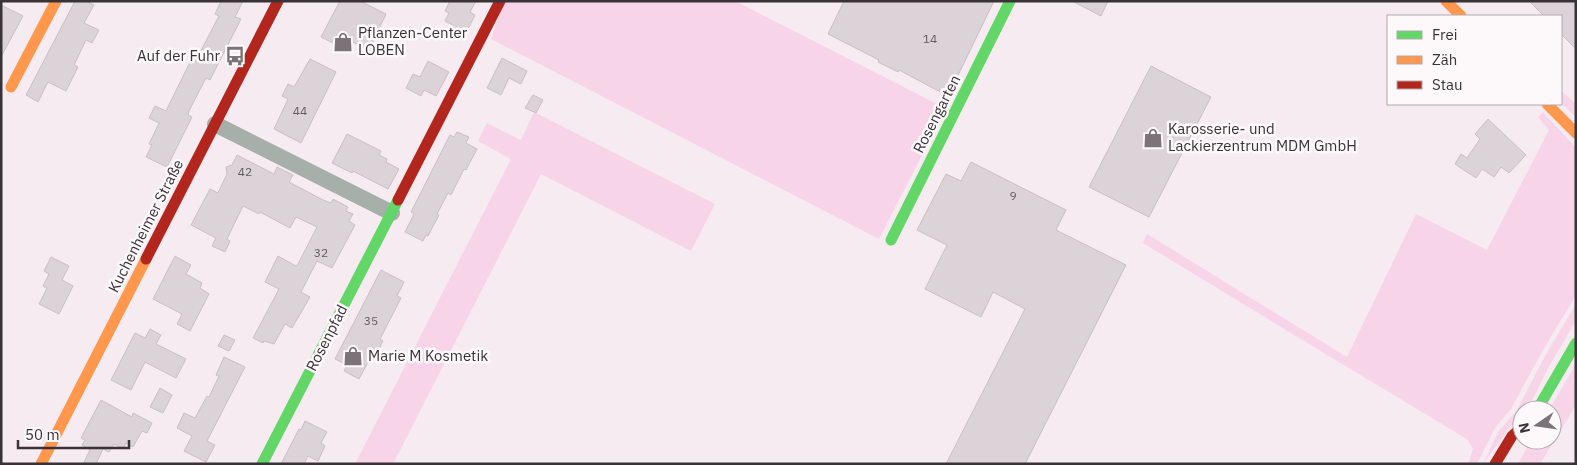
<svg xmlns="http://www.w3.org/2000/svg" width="1577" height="465" font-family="'IBM Plex Sans',sans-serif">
  <rect width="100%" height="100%" fill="#f6ebf1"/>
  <!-- green -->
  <path fill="#f8d4e9" d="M504,1H735L935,103L952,97L879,239L491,39Z
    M1561,91L1576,104V117L1561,103Z
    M534,112L715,204L691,251L541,174L393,464H355L511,159L478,141L487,123L521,140Z
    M1543,112L1576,148V295L1543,350L1511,409L1495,428L1477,464H1468L1473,449L1467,439L1314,347L1143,243L1147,234L1347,357L1416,214L1487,250L1549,130L1538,117Z
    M1576,304V320L1547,370L1530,405L1525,410H1522V414L1510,427L1483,464L1498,432L1517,410L1546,354Z
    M1576,364V405L1540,464H1518L1531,440H1552V410H1549Z"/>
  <!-- building -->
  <path fill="#dcd3d8" stroke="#c9c0c5" d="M75,1H86L94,5L84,23L99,30L92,43L86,40L74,65L78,67L66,91L48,82L38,102L26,95Z
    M221,1H243L235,17L241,19L210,80L206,78L189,111L188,115L192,117L167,167L146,157L152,145L149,144L159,123L149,118L155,106L166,111L191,60L195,62L219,16L215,14Z
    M340,1H360L386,14L369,50L351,41L347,50L321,37Z
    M450,1H476L470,12L475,15L465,35L452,28L453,25L445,21L449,13L445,11Z
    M844,1H994L948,96L899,70L898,72L878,62L879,60L828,34Z
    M1072,1H1108L1101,16Z
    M1529,1H1576V49L1561,34V16H1544Z
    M1,5L23,16L1,57Z
    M502,58L527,71L521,84L509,78L501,95L487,88Z
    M310,59L336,72L301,143L274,129L288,99L282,96L288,84L294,87Z
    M428,61L449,72L436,96L424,90L421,96L406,88L413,74L420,77Z
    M1151,66L1211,97L1149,217L1089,187Z
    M533,95L543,100L536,113L525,108Z
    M1488,119L1526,155L1509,173L1501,167L1494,177L1482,169L1476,178L1455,164L1461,154L1467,158L1480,139L1475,134Z
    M457,132L469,137L466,143L477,149L466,170L464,169L451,195L448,193L437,214L439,215L428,236L426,235L423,241L405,232L414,214L411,212L450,135L454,137Z
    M347,134L381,151L379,155L387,159L386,162L399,169L388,189L353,171L352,173L332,163Z
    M237,155L274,174L277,167L293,175L289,182L323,200L331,203L333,199L348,207L346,211L353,214L349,221L355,225L332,268L317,261L301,292L310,297L292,328L285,324L274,344L264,341L263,343L253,338L279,289L265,282L278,256L296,266L298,264L317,227L296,217L290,228L260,212L259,214L243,206L227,239L230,241L225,252L212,246L216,238L191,225L210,189L218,193L227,174L226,167L232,165Z
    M971,162L1066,210L1056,230L1126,265L1025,464H946L1025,309L993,292L981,317L925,289L947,245L917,230L946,174L961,181Z
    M175,256L191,265L186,274L202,283L200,288L209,294L190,331L177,324L182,314L153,299Z
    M51,257L69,266L62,280L73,286L59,314L39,304L47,288L43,286L49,274L44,271Z
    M381,270L404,282L397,296L401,298L380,339L383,341L377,353L374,351L359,379L344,371L347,365L335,359Z
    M150,329L161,335L156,344L186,359L176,378L145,362L131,390L111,380L135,333L145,338Z
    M224,335L235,340L229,351L218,346Z
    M224,357L245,367L207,441L215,445L206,462L184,451L192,436L177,428L184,413L195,418L207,396L209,397L219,376L216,375Z
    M160,388L172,395L163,413L150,407Z
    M101,400L132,417L133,413L152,423L147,433L142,431L133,447L126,443L123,449L114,444L109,452L103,449L96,464H83L90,450L82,445L85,440L81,438Z
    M305,421L327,432L321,443L325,446L318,461L308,456L304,464H281L299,429L301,430Z"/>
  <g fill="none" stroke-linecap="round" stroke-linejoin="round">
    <!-- street -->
    <path stroke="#a6afaa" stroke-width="16" d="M215,124L392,213"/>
    <!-- fast -->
    <path stroke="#63d668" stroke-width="11" d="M891,240L1010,1
      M1537,410L1576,343
      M262,464L398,200"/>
    <!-- slow -->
    <path stroke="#ff974d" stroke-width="11" d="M1446,1L1461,16
      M11,87L56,1
      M1547,104L1576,133
      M41,464L146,259"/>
    <!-- jam -->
    <path stroke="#b3261e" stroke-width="11" d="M398,200L500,1
      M146,259L278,1
      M1495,464L1512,436L1522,427"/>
  </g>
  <!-- icons -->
  <defs>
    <symbol id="shop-bare" viewBox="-9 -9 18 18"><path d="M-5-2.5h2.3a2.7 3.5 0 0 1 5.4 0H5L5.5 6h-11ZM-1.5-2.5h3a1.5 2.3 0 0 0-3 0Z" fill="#7b7377" stroke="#fdf9fb" stroke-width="2.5" paint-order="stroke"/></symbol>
    <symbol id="bus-bare" viewBox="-9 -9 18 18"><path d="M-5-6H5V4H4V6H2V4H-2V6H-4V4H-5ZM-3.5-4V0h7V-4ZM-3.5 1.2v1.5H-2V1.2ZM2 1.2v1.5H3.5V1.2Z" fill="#7b7377" stroke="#fdf9fb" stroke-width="2.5" paint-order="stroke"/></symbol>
  </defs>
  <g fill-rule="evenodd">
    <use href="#shop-bare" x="329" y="28" width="28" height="28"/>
    <use href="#bus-bare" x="221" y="42" width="28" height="28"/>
    <use href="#shop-bare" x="1139" y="124" width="28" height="28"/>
    <use href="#shop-bare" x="339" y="342" width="28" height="28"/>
  </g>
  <g text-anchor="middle" stroke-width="5" stroke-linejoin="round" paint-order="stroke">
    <!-- number labels -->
    <g font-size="12" fill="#625a5e">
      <text x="930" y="43">14</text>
      <text x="300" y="115">44</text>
      <text x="245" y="176">42</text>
      <text x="1013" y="200">9</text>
      <text x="321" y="257">32</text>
      <text x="371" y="325">35</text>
    </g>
    <!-- poi labels -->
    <g font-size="15" fill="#393236" stroke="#fdf9fb" text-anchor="start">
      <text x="358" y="38">Pflanzen-Center<tspan x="358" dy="17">LOBEN</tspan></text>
      <text x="220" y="61" text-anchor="end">Auf der Fuhr</text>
      <text x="1168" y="134">Karosserie- und<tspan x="1168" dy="17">Lackierzentrum MDM GmbH</tspan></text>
      <text x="368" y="361">Marie M Kosmetik</text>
    </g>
    <!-- street labels -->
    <g font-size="15" fill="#393236" stroke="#fdf9fb">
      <text transform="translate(937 114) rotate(-63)" y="5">Rosengarten</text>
      <text transform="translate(146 226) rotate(-63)" y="5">Kuchenheimer Straße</text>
      <text transform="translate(327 338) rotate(-63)" y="5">Rosenpfad</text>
    </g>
  </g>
  <!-- border -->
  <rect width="1577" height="465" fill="none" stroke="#393236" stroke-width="5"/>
  <!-- legend -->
  <rect x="1387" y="15" width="175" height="90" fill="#fdf9fb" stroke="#afa9ac"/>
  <rect x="1397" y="31" width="25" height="8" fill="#63d668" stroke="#afa9ac"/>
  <text x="1432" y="40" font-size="15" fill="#393236">Frei</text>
  <rect x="1397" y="56" width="25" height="8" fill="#ff974d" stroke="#afa9ac"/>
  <text x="1432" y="65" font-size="15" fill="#393236">Zäh</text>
  <rect x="1397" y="81" width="25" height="8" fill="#b3261e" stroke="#afa9ac"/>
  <text x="1432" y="90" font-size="15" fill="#393236">Stau</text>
  <!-- north arrow -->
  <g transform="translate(1537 425) rotate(257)"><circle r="24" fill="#fdf9fb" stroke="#afa9ac"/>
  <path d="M0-4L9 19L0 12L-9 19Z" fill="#7b7377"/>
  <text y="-8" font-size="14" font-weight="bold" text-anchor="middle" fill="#393236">N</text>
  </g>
  <!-- scale -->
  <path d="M18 440v8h111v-8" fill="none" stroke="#393236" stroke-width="2.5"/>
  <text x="25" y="440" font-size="15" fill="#393236" stroke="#fdf9fb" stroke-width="4" paint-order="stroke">50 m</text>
</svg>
